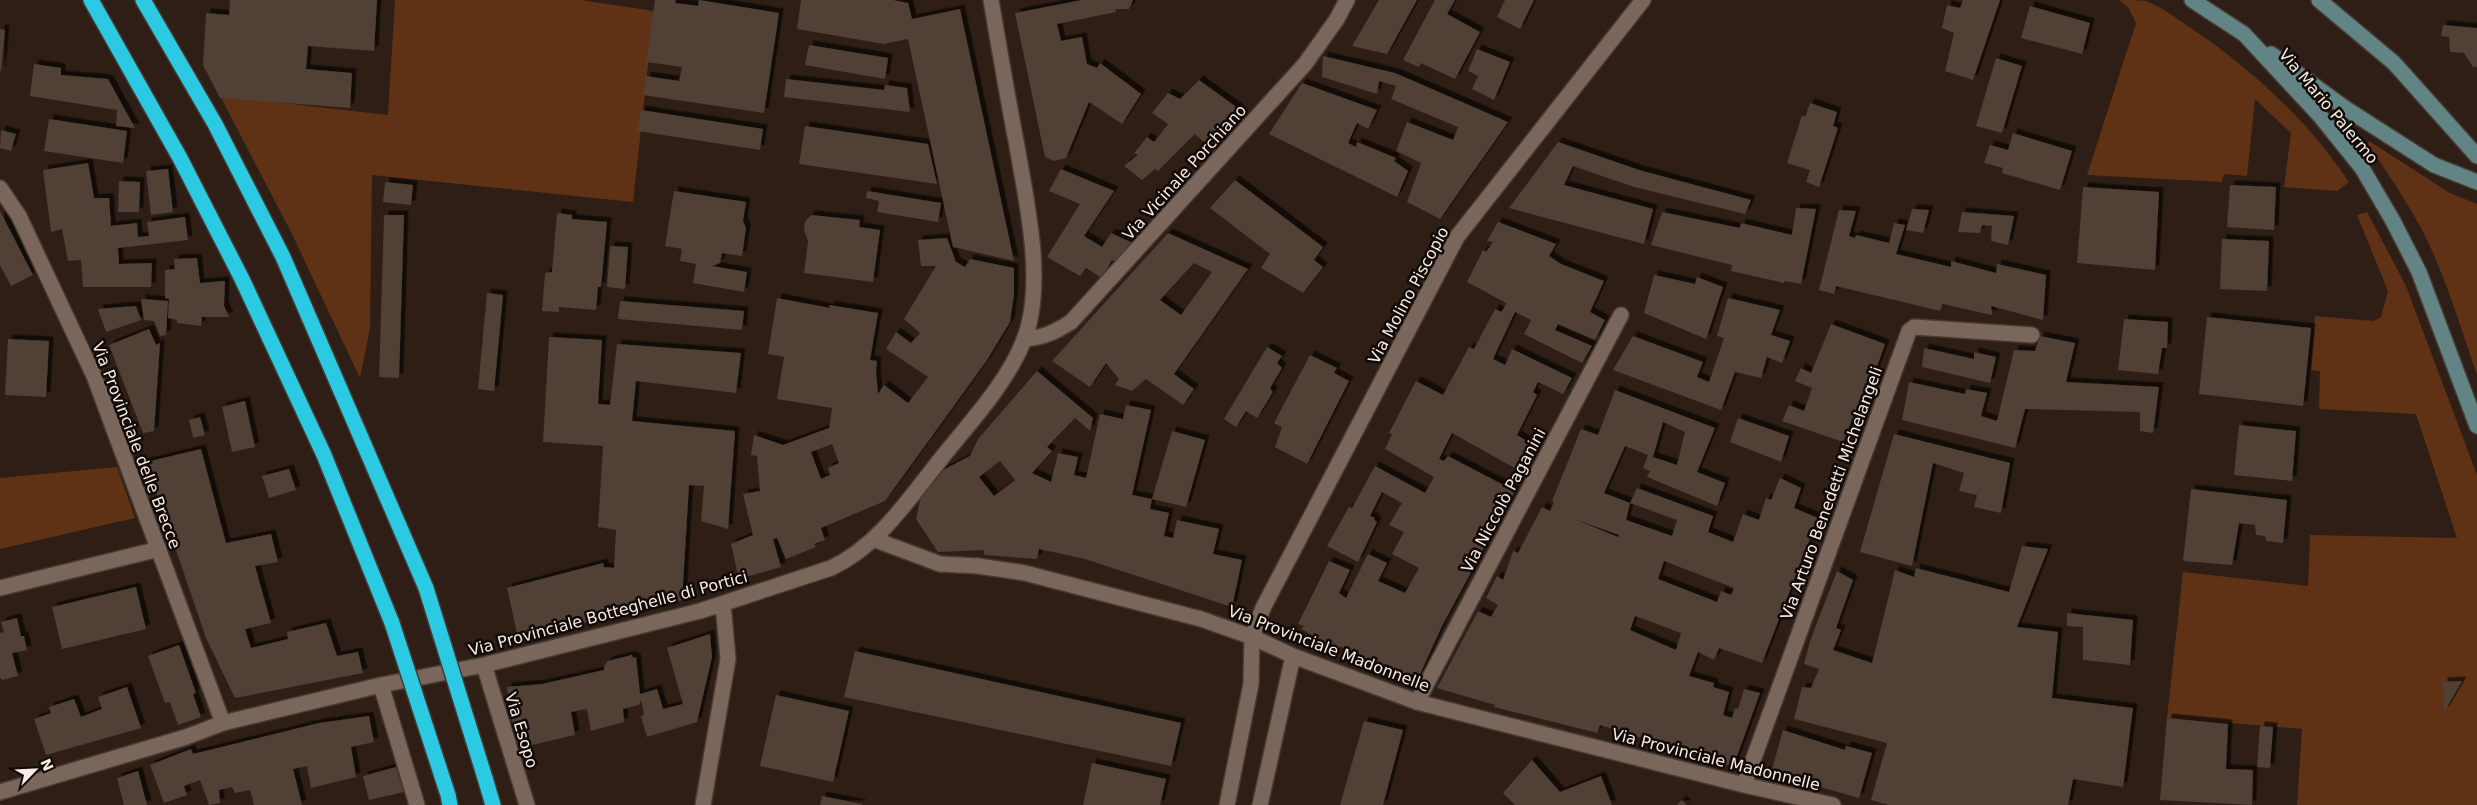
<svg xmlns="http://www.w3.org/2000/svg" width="2477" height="805" font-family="'DejaVu Sans',sans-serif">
  <defs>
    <filter id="shadow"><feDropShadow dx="4.5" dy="-4.5" stdDeviation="0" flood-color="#0009"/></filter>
  </defs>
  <rect width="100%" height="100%" fill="#2e1e15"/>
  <!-- green -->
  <path fill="#5f3216" d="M395,0H580L654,11L633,202L372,175L370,328L360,378L291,232L220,96L388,115Z
    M2119,0C2127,0 2138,0 2145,1C2161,6 2177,19 2191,28C2253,70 2307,120 2349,182L2337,191L2284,187L2291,133L2255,99L2247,176L2224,174L2222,182L2087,175L2136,23L2128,7Z
    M2369,141L2450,193L2477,204V375C2460,326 2445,274 2421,228C2405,199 2387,171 2367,144Z
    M2367,212L2406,286L2477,475V805H2297L2302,729L2167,718L2183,572L2308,586L2310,535L2457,538L2416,414L2319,409L2320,371L2311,370L2315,316L2373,321L2381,317L2388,291L2357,215Z
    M117,467L135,518L0,549V478Z"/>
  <!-- building -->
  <path fill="#513f35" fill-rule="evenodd" filter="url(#shadow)" d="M230,0H377L374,51L308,46L306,69L352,73L350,108L220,98L203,65L206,13L229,15Z
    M655,0H676L675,3L698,6L699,0L779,13L764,113L643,95L646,76L679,81L682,67L646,62Z
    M801,0H893L908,3L912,19L960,9L1014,261L953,247L908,39L884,44L797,29Z
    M1082,0H1133L1129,9H1115L1116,12L1057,24L1061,41L1082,37L1087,64L1097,68L1100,63L1141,94L1122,124L1089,102L1066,158L1054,161L1045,157L1015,13Z
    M1379,0H1417L1387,54L1352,46Z
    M1435,0H1455L1447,14L1480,32L1455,79L1421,63L1419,67L1403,60Z
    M1505,0H1534L1520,29L1497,17Z
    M1963,0H2000L1973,80L1945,71L1954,33L1942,28L1947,5L1960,8Z
    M2030,6L2090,23L2082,54L2021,38Z
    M2443,25L2477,28V67H2473L2464,53L2450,52L2449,37L2441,36Z
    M0,29L5,30L1,71H0Z
    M809,45L888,58L885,79L805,65Z
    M1477,49L1510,62L1494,100L1472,89L1478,76L1468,71Z
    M1323,56L1395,73L1508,122L1440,219L1407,202L1421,163L1396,151L1407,122L1453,140L1458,127L1391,99L1396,86L1379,81L1377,94L1322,77Z
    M1996,58L2022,66L2002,133L1976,126Z
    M34,64L61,68V75L108,79L135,128L116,126L117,110L30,96Z
    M786,79L884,90L885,85L907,88L910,112L784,97Z
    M1199,80L1239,109L1205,143L1195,134L1158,171L1155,169L1142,180L1124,166L1138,155L1134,153L1147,137L1154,142L1168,124L1152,113L1168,93L1180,99Z
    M1302,83L1377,110L1368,129L1357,123L1348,143L1356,147L1357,142L1396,158L1394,161L1408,171L1397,197L1269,134Z
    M1810,103L1837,112L1833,126L1838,128L1819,187L1806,182L1810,170L1787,163L1802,115L1805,117Z
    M641,110L763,129L760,150L637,131Z
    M49,119L127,131L123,163L44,151Z
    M805,126L928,144L937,184L799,164Z
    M1,130L16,134L11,151L0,148Z
    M2013,133L2072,151L2060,190L2002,173L2003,168L1984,163L1990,145L2008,150Z
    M1558,142L1639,170L1751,200L1745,214L1634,187L1573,166L1564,185L1653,209L1644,244L1509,208Z
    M88,163L94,198H109L111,226L137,223L138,237L149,236L147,222L185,217L188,240L118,248L119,264L152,263L151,287H83L81,260L68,261L62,229L51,232L43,170Z
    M168,169L173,212L151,215L146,171Z
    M1061,169L1114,191L1084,236L1102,247L1111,233L1135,244L1118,264L1112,260L1102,278L1086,268L1080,276L1047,257L1080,204L1049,191Z
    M1235,180L1323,247L1314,260L1323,267L1303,293L1261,268L1270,254L1210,208Z
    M119,181L140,182L139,212H118Z
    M385,182L413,185L411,205L383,202Z
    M2230,185L2276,187L2274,230L2227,227Z
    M2083,187L2159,192L2155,270L2077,263Z
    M674,191L746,202L743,221L746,228L742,256L722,253L720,263L712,266L747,272L744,292L693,283L696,264L680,261L682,249L665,246Z
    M867,191L941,203L938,222L877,212L879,201L866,198Z
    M1796,208L1816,209L1801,284L1785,281L1784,283L1731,271L1732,265L1651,245L1662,212L1740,228L1741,223L1792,235Z
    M1912,209L1929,210L1923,233L1906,230Z
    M1839,210L1856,211L1849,236L1855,238L1856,235L1889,243L1894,223L1905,225L1896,254L1951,267V261L1996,273L1997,264L2046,275L2043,320L1991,306L1992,315L1943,304L1940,311L1836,286L1834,294L1819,290Z
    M0,211L33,275L11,286L0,265Z
    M1962,212L2014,216L2008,245L1991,241L1992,226L1982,225L1980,233L1958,232Z
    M557,213L572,215V219L607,222L601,287H598L596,310L559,307V312L542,311L545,273L552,272Z
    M384,215H404L399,378L379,377Z
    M811,215L860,220L859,227L880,230L873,282L804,273L808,241L804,230L805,222Z
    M1498,222L1556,244L1549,256L1561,264L1604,281L1590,312L1605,320L1595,340L1558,324L1555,330L1592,346L1582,363L1524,334L1531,320L1515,312L1493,359L1505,365L1512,349L1572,378L1563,394L1538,382L1533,392L1537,395L1517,435L1535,446L1520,471L1452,433L1439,459L1444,461L1448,456L1515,491L1442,626L1416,683L1387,670L1389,666H1387L1385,670L1343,653L1346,650L1340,646L1338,650L1301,629L1304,626L1298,624L1329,561L1350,570L1339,593L1346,598L1368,554L1387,563L1378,581L1405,593L1419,568L1392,554L1404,532L1389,525L1402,503L1382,492L1370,516L1375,518L1374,520L1377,522L1358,562L1327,546L1349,507L1352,508L1375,466L1425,493L1434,477L1385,449L1392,434L1389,433L1416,381L1443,395L1469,347L1474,349L1495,309L1501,312L1504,308L1506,303L1467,282L1483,250L1486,252L1493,242L1487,241Z
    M1168,233L1248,269L1174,374L1194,389L1183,405L1146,379L1132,391L1115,385L1119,379L1106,363L1090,387L1052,361ZM1194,263L1212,272L1181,315L1160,300Z
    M947,238L956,262L965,267L970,259L1014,268V294L1010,322L987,360L885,501L821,528L825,540L814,544L816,547L786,559L777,538L773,539L781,567L739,579L731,544L753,535L743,494L760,491L757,456L751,455L754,435L783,445L829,428L832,408L777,399L784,357L768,354L777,298L830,308L829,305L878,313L870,360L877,361L876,371L878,394L884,385L908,403L928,377L886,349L896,332L911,343L920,333L904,319L936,266H921L918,240ZM832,444L839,463L828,468L830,475L821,479L811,452Z
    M2222,239L2269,241L2267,291L2220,289Z
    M610,246L628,247L625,289L607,287Z
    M197,258L200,283L225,281L224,306L229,317H202L201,326L177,323V320L168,318L169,299L165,298V270L175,269L174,259Z
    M1654,275L1695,284L1697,277L1723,287L1706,339L1644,313Z
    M487,293L503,295L494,391L478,389Z
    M1728,298L1780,310L1771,335L1790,341L1782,363L1767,357L1761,378L1735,372L1721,410L1613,370L1633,336L1703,362L1697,377L1709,382L1724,338L1717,336Z
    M141,299L168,301L166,335L160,336L154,321L144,320Z
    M620,301L744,311L742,330L618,319Z
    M136,306L141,320L106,332L98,309Z
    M2207,317L2311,328L2303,406L2199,394Z
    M2124,319L2168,322L2167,348H2162L2158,374L2118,370Z
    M1831,324L1885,344L1870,386L1866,385L1843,442L1782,421L1789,405L1804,411L1812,388L1795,381L1801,368L1811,373Z
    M149,329L156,345L160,343L154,431L143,433L109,345Z
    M2040,336L2075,343L2066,382L2159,387L2153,433L2140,431V412L2025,409L2015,448L1902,420L1909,382L1965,394L1966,389L1987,393L1981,416L1997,421L2014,350L2035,351Z
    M549,337L602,340L598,404L610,405L617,344L741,353L736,393L636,381L632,421L735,431L728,529L701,521L704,486L689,485L682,600L518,638L507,588L603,563L604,567L614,568L616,530L598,527L603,446L543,442Z
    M8,339L49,341L46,397L5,395Z
    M1267,347L1282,356L1277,363L1282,368L1270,388L1273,392L1257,418L1246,411L1236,427L1224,419Z
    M1924,348L1974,359V352L1996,357L1990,383L1922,367Z
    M1310,355L1337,368L1334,373L1349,381L1307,464L1275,447L1282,427L1274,423Z
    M1037,371L1093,418L1090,431L1075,418L1047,447L1052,451L1032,473L1051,482L1058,453L1078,457L1074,475L1086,478L1100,414L1123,419L1126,405L1151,410L1132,495L1152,499L1150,509L1169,513L1164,536L1173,538L1177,520L1219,529L1213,554L1242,560L1232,607L1085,559L1039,549L1037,559L984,555V550L938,552L916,519L921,496L941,471L970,456L978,439ZM1000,461L1015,480L994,496L979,477Z
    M1615,390L1715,428L1697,472L1725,483L1717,506L1647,477L1650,471L1643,468L1648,455L1625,446L1604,493L1630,503L1626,520L1672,536L1677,520L1630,503L1637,488L1713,516L1708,532L1733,542L1743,514L1759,520L1766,498L1771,500L1780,478L1801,488L1794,508L1818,518L1762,663L1719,648L1714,660L1698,652L1689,676L1714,683L1713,687L1729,692L1723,715L1732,718L1735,708L1738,709L1744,689L1760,693L1733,767L1600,725L1597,733L1494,707L1495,705L1437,688L1478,611L1491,617L1498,605L1486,598L1497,576L1503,580L1513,551L1518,553L1542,507L1550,511L1554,502L1552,501L1581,429L1598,435ZM1663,422L1685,432L1677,465L1653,457ZM1572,518L1619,535L1618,537ZM1664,561L1734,588L1731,595L1721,591L1717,602L1658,579ZM1635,616L1681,633L1676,650L1630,630Z
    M245,401L255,447L232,452L222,407Z
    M200,417L205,435L193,438L189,420Z
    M1738,418L1789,436L1781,462L1730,442Z
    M2239,425L2296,431L2292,481L2234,475Z
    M1172,431L1205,440L1186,507L1152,499Z
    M1894,434L2010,463L2001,513L1974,507L1977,495L1959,491L1964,473L1933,463L1912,566L1860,552Z
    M201,449L226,543L271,534L278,562L255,566L271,623L245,629L251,648L288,639L287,632L326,623L337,656L358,652L363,673L235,698L206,638L146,462Z
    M289,469L296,490L269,498L262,476Z
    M2191,489L2287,500L2283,543L2266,541L2265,536L2256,535L2255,525L2239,523L2232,565L2183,561Z
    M2022,546L2048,549L2017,627L2058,632L2052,698L2133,708L2123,787L2073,779L2068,805H1889L1871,800L1887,743L1794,719L1802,687L1811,688L1819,669L1804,664L1810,641L1837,571L1853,580L1836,628L1841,630L1833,650L1872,663L1895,570L1914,577L1916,568L2009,592Z
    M136,587L146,629L62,649L52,607Z
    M2067,613L2133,620L2130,665L2083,660V627L2067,626Z
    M17,618L21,636H24L27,650L12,653L18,676L2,680L0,677V633L4,632L1,622Z
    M710,634L712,657L697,722L647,737L641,716L644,715L641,700L639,705L623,709L624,722L591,731L587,709L571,712L575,735L523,747L520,722L512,723L507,687L542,684L604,670V666L608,661L632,655L633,658L636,657L640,694L657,689L663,709L683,704L667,648Z
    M179,645L196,693L193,694L201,717L178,725L170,702L165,703L148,656Z
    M855,651L1181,723L1171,766L844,697Z
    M2462,681L2444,712L2443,682Z
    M127,687L141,728L46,755L34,719L51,713L49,707L74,699L81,717L102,709L98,697Z
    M776,695L849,711L833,782L760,766Z
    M369,716L374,742L351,747L356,777L311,788L307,766L293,769L302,805H254L250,790L235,793L232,787L219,790L220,803L209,805L200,780L184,786L187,795L164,803L150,765L191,749L193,754L319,723Z
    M2167,718L2228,724L2226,769L2253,770L2252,805L2160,800Z
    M1364,721L1403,730L1383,805H1340Z
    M2260,726L2273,727L2270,768L2257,767Z
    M1783,730L1845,750L1846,746L1872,753L1859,798L1771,773Z
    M1532,760L1560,792L1601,776L1612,805H1515L1503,793Z
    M1092,763L1166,779L1160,805H1083Z
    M396,767L404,792L369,800L363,776Z
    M138,771L147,805H124L117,778Z
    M822,796L862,804V805H820Z
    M1682,800L1687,805H1677Z"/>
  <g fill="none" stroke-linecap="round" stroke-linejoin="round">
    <defs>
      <path id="street" d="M0,188L19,216L94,376L223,723
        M1024,339C1043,338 1055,332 1071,322L1305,64L1337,19L1347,0
        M873,539L940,564L978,566L1025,573L1201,619L1252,637L1293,656L1417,702L1744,785L1833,805
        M0,588L159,549
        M484,665L527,805
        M381,685L417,805
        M1417,702L1621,315
        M1744,785L1909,331L1914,327L2032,335
        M0,792L186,737L223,723L381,685L484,665L700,611L831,568C878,546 908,500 940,460C970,422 1006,385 1024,340C1046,283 1026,199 1016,141C1007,94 999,47 991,0
        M703,805L728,659L723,604
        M1227,805L1251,684L1252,637L1263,608L1457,237L1643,0
        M1260,805L1293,656"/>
      <path id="secondary" d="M2192,0L2244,34L2321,117L2362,168L2393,221L2419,272L2477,426
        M2319,0L2394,63L2477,156
        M2271,54L2345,108L2434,165L2477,182"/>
      <path id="highway" d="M91,0L180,158L242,279L324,455L392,623
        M143,0L215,124L283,257L426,588
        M485,778L493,805
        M448,795L450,805"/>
    </defs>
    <!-- street casing -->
    <use href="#street" stroke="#463a34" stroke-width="18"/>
    <!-- secondary casing -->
    <use href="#secondary" stroke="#463a34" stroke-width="18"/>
    <!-- highway casing -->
    <use href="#highway" stroke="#463a34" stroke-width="18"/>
    <!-- street -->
    <use href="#street" stroke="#7a665b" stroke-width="15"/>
    <!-- secondary -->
    <use href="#secondary" stroke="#628484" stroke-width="15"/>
    <!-- highway -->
    <use href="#highway" stroke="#2bcae2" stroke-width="15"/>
    <defs>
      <path id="highway-bridge" d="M426,588L485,778
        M392,623L448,795"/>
    </defs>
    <!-- highway-bridge casing -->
    <use href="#highway-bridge" stroke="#463a34" stroke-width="18" stroke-linecap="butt"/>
    <!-- highway-bridge -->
    <use href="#highway-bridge" stroke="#2bcae2" stroke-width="15"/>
  </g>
  <g text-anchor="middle" stroke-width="5" stroke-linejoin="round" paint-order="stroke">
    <!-- street labels -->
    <g font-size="16" fill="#f6ebe5" stroke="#110a06">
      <text transform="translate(2329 106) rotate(50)" y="6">Via Mario Palermo</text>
      <text transform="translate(1184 172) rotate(-48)" y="6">Via Vicinale Porchiano</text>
      <text transform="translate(1408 295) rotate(-62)" y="6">Via Molino Piscopio</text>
      <text transform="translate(137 445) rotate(69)" y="6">Via Provinciale delle Brecce</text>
      <text transform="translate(1831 493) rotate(-70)" y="6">Via Arturo Benedetti Michelangeli</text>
      <text transform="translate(1503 500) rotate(-62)" y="6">Via Niccolò Paganini</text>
      <text transform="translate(608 613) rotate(-15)" y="6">Via Provinciale Botteghelle di Portici</text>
      <text transform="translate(1329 648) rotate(21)" y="6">Via Provinciale Madonnelle</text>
      <text transform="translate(522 730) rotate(73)" y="6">Via Esopo</text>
      <text transform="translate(1716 759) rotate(14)" y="6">Via Provinciale Madonnelle</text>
    </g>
  </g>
  <!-- north arrow -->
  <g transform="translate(35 770) rotate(66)" stroke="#110a06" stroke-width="4" paint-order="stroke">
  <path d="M0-4L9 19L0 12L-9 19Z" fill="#f6ebe5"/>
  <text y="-8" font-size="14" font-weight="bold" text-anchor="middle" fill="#f6ebe5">N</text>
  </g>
</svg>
